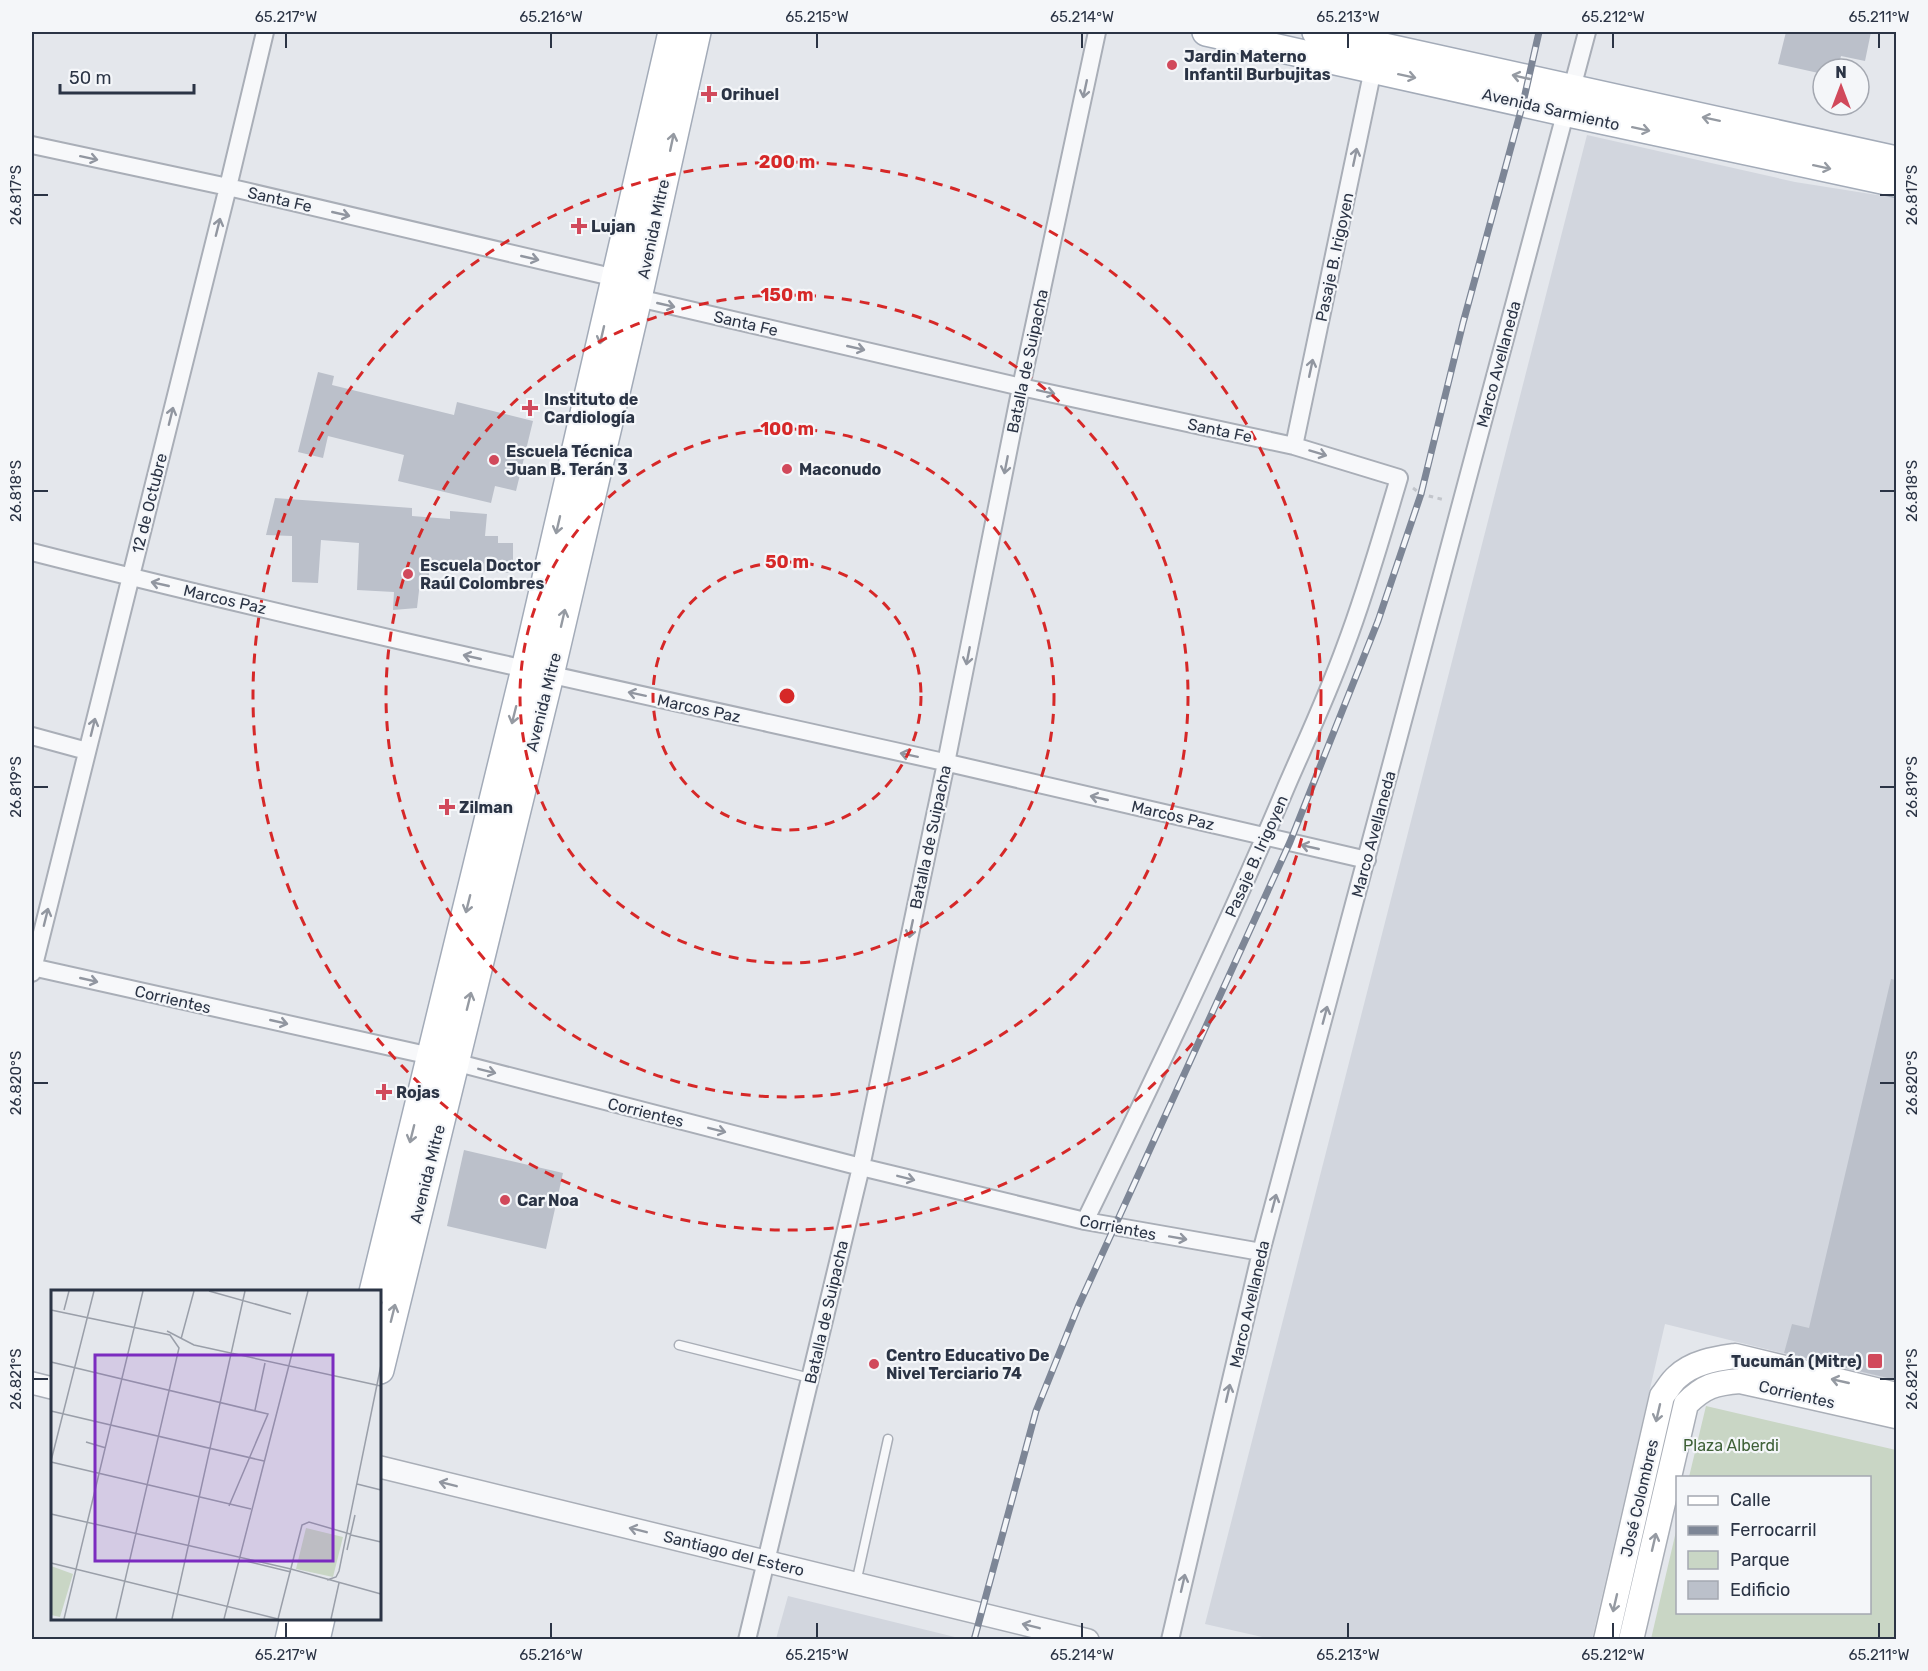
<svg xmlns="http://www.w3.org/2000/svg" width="1928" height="1671" font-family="Rubik,sans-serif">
  <rect width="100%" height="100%" fill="#e4e7ec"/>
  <!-- built -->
  <path fill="#d2d6de" d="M1587,135L1795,182L1896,198V1381L1665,1324L1592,1639L1275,1640L1205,1624Z
    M788,1596L963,1639H776Z"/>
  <!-- green -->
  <path fill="#c9d6c5" d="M1706,1406L1896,1450V1639H1651L1677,1527L1678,1612H1870V1478L1689,1477Z"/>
  <!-- building -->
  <path fill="#bbc0ca" d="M1786,32H1871L1865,61L1841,56L1838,69H1823V74L1778,64Z
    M318,372L334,376L332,385L454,415L457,402L533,421L516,491L495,486L491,503L398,481L404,455L328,436L323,458L298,452Z
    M275,498L412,508V516L450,519V511L487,514L485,536H498V543H513V573L429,569V582H420L417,608L393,610L394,592L357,590L359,543L321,540L318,583L292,582V536L266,535Z
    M1891,979L1896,980V1380L1784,1353L1792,1324L1809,1328Z
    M464,1150L563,1173L546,1249L447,1226Z"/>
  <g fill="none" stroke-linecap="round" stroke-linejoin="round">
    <defs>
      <path id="service" d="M679,1345L810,1378
        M856,1583L888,1439"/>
      <path id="minor" d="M32,145L228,187L616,278L638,298L1021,387L1294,446L1399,478C1382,535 1366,592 1345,647C1328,694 1307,739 1287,785C1225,932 1155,1077 1085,1221
        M1294,446L1373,69
        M32,552C334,629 639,694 944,762C1085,794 1226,828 1367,860
        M32,736L87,751
        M32,967L431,1056L861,1167L1085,1221L1261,1252
        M32,973L228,187L265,32
        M747,1640L861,1167L946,763L1021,387L1097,32
        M1170,1640L1261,1252L1587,32"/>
      <path id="tertiary" d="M32,1383L52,1388
        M380,1467L1088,1640"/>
      <path id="secondary" d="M1606,1640L1662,1396C1667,1390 1671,1382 1677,1377C1693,1362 1715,1359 1735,1356L1896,1395
        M1631,1640L1686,1404C1704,1386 1715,1383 1740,1381L1896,1416"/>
      <path id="primary" d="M1206,32L1564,112L1896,183
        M1316,32L1896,160
        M373,1292L525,669L672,32
        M380,1370L550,675L638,298L697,32
        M289,1640L294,1618
        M316,1640L321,1618"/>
    </defs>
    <!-- service casing -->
    <use href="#service" stroke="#a9aeb7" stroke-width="11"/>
    <!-- minor casing -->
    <use href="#minor" stroke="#a9aeb7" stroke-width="20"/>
    <!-- tertiary casing -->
    <use href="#tertiary" stroke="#a9aeb7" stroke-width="24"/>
    <!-- secondary casing -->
    <use href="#secondary" stroke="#a9aeb7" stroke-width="27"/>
    <!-- primary casing -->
    <use href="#primary" stroke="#a3abb8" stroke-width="30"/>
    <!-- path -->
    <path stroke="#c2c5cb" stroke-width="3" stroke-dasharray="4.5 4.5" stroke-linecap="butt" d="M1413,488L1421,494L1445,500"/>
    <!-- service -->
    <use href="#service" stroke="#f7f8fa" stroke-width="8"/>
    <!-- minor -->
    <use href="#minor" stroke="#f7f8fa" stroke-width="16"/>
    <!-- tertiary -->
    <use href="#tertiary" stroke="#f7f8fa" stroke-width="21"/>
    <!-- secondary -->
    <use href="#secondary" stroke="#fff" stroke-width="24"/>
    <!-- primary -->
    <use href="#primary" stroke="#fff" stroke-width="27"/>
    <defs>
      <path id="rail" d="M974,1640L1036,1411L1078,1307L1290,842L1378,621L1421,494L1463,323L1523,103L1539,32"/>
    </defs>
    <!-- rail casing -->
    <use href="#rail" stroke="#7d8696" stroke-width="7"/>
    <!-- rail -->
    <use href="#rail" stroke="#f4f6f9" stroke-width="4.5" stroke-dasharray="14" stroke-linecap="butt"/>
  </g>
  <!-- one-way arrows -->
  <defs><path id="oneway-shaft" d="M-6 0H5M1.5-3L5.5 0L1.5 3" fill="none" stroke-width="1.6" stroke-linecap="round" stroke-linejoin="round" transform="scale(1.5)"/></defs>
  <g stroke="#959aa2">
    <use href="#oneway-shaft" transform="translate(1407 76) rotate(12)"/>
    <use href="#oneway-shaft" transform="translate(1521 77) rotate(-167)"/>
    <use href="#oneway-shaft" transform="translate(1711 119) rotate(-168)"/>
    <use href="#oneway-shaft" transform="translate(1641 129) rotate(12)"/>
    <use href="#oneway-shaft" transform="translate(672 142) rotate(-78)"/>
    <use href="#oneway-shaft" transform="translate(1822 167) rotate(12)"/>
    <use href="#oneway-shaft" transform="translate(602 335) rotate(103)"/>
    <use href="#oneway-shaft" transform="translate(558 525) rotate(103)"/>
    <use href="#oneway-shaft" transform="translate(563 618) rotate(-77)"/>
    <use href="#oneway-shaft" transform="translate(514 715) rotate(104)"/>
    <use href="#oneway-shaft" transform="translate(468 904) rotate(104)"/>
    <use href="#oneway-shaft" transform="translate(469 1001) rotate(-76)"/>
    <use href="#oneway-shaft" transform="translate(412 1134) rotate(104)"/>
    <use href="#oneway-shaft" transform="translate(393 1313) rotate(-76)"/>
    <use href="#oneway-shaft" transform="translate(1840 1381) rotate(-167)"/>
    <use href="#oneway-shaft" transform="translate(1658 1413) rotate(103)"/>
    <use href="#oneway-shaft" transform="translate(1654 1542) rotate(-77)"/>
    <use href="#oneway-shaft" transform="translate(1615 1603) rotate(103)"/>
  </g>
  <g stroke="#9196a0">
    <use href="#oneway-shaft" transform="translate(1085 89) rotate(102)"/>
    <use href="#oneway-shaft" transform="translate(1355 157) rotate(-78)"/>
    <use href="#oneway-shaft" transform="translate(89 158) rotate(12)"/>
    <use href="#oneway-shaft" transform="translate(341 214) rotate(13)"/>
    <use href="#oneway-shaft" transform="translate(218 227) rotate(-76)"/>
    <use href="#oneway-shaft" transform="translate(530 258) rotate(13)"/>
    <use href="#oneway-shaft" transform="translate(666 305) rotate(13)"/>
    <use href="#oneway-shaft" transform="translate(856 348) rotate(13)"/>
    <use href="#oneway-shaft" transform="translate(1311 368) rotate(-78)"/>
    <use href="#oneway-shaft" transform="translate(1046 392) rotate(12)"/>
    <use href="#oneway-shaft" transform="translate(171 416) rotate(-76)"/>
    <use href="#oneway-shaft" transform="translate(1318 453) rotate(17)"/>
    <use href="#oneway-shaft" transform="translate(1006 465) rotate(101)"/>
    <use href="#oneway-shaft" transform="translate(160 584) rotate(-167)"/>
    <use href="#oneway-shaft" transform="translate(968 656) rotate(101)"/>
    <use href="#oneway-shaft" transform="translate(472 657) rotate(-167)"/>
    <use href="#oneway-shaft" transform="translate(637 694) rotate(-168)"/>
    <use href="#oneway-shaft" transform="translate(93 727) rotate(-76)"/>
    <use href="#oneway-shaft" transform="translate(909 755) rotate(-168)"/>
    <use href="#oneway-shaft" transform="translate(1099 798) rotate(-167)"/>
    <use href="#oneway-shaft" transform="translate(1310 847) rotate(-167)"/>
    <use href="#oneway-shaft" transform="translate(46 917) rotate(-76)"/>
    <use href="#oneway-shaft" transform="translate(911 929) rotate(102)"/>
    <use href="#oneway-shaft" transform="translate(89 980) rotate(13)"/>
    <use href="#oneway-shaft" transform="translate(1325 1015) rotate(-75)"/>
    <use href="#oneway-shaft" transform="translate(279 1022) rotate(13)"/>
    <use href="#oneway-shaft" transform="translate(487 1071) rotate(14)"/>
    <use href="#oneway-shaft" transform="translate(717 1130) rotate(14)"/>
    <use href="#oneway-shaft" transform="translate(906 1178) rotate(14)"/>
    <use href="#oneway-shaft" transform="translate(1274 1203) rotate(-75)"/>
    <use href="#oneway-shaft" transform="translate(1178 1238) rotate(10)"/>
    <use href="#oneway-shaft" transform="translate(1228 1393) rotate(-77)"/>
    <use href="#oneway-shaft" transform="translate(448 1484) rotate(-166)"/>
    <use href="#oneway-shaft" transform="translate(638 1530) rotate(-166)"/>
    <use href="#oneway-shaft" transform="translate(1183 1583) rotate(-77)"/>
    <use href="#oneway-shaft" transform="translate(1031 1626) rotate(-166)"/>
  </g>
  <!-- ticks -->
  <path fill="none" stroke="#2b3445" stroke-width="2" d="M286,33V48M551,33V48M817,33V48M1082,33V48M1348,33V48M1613,33V48M1879,33V48M33,195H48M1880,195H1895M33,491H48M1880,491H1895M33,787H48M1880,787H1895M33,1083H48M1880,1083H1895M33,1379H48M1880,1379H1895M286,1623V1638M551,1623V1638M817,1623V1638M1082,1623V1638M1348,1623V1638M1613,1623V1638M1879,1623V1638"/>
  <!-- distance rings -->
  <g fill="none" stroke="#d62828" stroke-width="3" stroke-dasharray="10 8">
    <circle cx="787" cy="696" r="134"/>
    <circle cx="787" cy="696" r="267"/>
    <circle cx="787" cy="696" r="401"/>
    <circle cx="787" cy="696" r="534"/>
  </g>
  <!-- markers -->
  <g fill="#d1495b" stroke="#f4f6f9" stroke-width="2">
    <circle cx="1172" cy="65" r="6"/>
    <path d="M706 85h6v6h6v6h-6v6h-6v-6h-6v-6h6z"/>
    <path d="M576 217h6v6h6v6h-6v6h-6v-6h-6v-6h6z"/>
    <path d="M527 399h6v6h6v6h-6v6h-6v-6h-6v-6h6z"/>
    <circle cx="494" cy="460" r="6"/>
    <circle cx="787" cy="469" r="6"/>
    <circle cx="408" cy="574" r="6"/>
    <path d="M444 798h6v6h6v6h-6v6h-6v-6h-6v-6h6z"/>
    <path d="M381 1083h6v6h6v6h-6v6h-6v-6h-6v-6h6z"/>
    <circle cx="505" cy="1200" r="6"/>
    <rect x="1867" y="1353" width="16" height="16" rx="3"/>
    <circle cx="874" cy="1364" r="6"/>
  </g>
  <g text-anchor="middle" stroke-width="4.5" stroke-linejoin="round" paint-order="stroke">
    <!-- poi labels -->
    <g font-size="16" font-weight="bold" fill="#2b3445" stroke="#f4f6f9" text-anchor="start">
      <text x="1184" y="62">Jardin Materno<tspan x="1184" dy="18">Infantil Burbujitas</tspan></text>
      <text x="721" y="100">Orihuel</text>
      <text x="591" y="232">Lujan</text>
      <text x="544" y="405">Instituto de<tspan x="544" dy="18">Cardiología</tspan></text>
      <text x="506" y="457">Escuela Técnica<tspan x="506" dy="18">Juan B. Terán 3</tspan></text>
      <text x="799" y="475">Maconudo</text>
      <text x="420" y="571">Escuela Doctor<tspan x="420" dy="18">Raúl Colombres</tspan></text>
      <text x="459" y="813">Zilman</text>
      <text x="396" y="1098">Rojas</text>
      <text x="517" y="1206">Car Noa</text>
      <text x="886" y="1361">Centro Educativo De<tspan x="886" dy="18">Nivel Terciario 74</tspan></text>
      <text x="1862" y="1367" text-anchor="end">Tucumán (Mitre)</text>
    </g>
    <!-- street labels -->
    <g font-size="16" fill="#2b3445" stroke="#f4f6f9">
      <text transform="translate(1551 109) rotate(13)" y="6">Avenida Sarmiento</text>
      <text transform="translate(280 199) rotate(13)" y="6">Santa Fe</text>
      <text transform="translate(653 229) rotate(-78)" y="6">Avenida Mitre</text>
      <text transform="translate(1334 257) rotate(-78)" y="6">Pasaje B. Irigoyen</text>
      <text transform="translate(746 323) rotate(13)" y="6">Santa Fe</text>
      <text transform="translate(1027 361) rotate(-78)" y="6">Batalla de Suipacha</text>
      <text transform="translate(1498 364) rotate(-75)" y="6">Marco Avellaneda</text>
      <text transform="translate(1220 430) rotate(12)" y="6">Santa Fe</text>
      <text transform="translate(149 503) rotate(-76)" y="6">12 de Octubre</text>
      <text transform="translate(225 599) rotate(13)" y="6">Marcos Paz</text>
      <text transform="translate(543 702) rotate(-76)" y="6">Avenida Mitre</text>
      <text transform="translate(699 708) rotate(12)" y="6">Marcos Paz</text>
      <text transform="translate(1173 815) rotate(13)" y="6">Marcos Paz</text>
      <text transform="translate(1373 834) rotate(-75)" y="6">Marco Avellaneda</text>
      <text transform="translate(930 837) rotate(-78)" y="6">Batalla de Suipacha</text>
      <text transform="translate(1256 856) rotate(-66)" y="6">Pasaje B. Irigoyen</text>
      <text transform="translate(173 999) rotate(13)" y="6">Corrientes</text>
      <text transform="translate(646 1112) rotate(14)" y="6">Corrientes</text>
      <text transform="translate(427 1174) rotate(-76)" y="6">Avenida Mitre</text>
      <text transform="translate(1118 1227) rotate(11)" y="6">Corrientes</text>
      <text transform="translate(1249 1304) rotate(-77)" y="6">Marco Avellaneda</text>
      <text transform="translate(826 1312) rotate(-77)" y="6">Batalla de Suipacha</text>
      <text transform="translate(1797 1394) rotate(13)" y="6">Corrientes</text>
      <text transform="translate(1639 1498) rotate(-77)" y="6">José Colombres</text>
      <text transform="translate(734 1553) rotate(14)" y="6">Santiago del Estero</text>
    </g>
    <!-- park labels -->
    <g font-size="16" fill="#3f6138" stroke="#f4f6f9">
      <text x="1731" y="1451">Plaza Alberdi</text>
    </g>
  </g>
  <!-- overview -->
  <g transform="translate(51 1290)">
    <rect width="330" height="330" fill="#e4e7ec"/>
    <path d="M255,238L292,247L282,287L245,279ZM0,276L22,284L9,327L0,325Z" fill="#c9d6c5"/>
    <path fill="none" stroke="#9a9fa9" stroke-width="1.5" d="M158,1L240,24M0,20L119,45L128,58L65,329M13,20L18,1M116,41L143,55L330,96M130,49L143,1M0,72L217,124L178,216M204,120L214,73M0,121L213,171M35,152L55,158M0,171L43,1M0,172L200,219M306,194L330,200M0,224L240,279L330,304M300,245L330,252M296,260L304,225M195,271L240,282M0,273L227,329M239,282L251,235L258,232L299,244M276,290L285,287L288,281L330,75M13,329L92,1M121,329L194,1M173,329L257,1M227,329L239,282M280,329L288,293"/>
    <path fill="#7b2cbf" fill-opacity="0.15" stroke="#7b2cbf" stroke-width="3" d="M44,65H282V271H44Z"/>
    <rect width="330" height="330" fill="none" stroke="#2b3445" stroke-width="3"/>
  </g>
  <circle cx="787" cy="696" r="9" fill="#d62828" stroke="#f4f6f9" stroke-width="3"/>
  <g font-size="18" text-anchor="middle" font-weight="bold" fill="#d62828" stroke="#f4f6f9" stroke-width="4.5" stroke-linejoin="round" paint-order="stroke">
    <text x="787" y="168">200 m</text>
    <text x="787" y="301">150 m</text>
    <text x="787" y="435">100 m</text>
    <text x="787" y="568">50 m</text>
  </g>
  <!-- border -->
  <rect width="1928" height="1671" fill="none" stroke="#f4f6f9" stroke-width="66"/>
  <!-- legend -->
  <rect x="1676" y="1476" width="195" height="138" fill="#f4f6f9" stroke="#a4a8b1" stroke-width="1.5"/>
  <rect x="1688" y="1496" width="30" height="9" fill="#ffffff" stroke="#a4a8b1" stroke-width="1.5"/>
  <text x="1730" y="1506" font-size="18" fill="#2b3445">Calle</text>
  <rect x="1688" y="1526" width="30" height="9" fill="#7d8696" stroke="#a4a8b1" stroke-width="1.5"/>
  <text x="1730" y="1536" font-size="18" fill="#2b3445">Ferrocarril</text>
  <rect x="1688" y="1551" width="30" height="18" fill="#c9d6c5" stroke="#a4a8b1" stroke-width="1.5"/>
  <text x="1730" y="1566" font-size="18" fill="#2b3445">Parque</text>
  <rect x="1688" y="1581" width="30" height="18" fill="#bbc0ca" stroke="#a4a8b1" stroke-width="1.5"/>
  <text x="1730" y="1596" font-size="18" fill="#2b3445">Edificio</text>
  <!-- north arrow -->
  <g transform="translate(1841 87)"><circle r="28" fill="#f4f6f9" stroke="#a4a8b1" stroke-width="1.5"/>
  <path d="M0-4.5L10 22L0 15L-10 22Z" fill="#d1495b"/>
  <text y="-9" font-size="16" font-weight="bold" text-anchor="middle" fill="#2b3445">N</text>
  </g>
  <!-- scale -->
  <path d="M60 84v9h134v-9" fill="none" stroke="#2b3445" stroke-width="3"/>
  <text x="69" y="84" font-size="18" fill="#2b3445" stroke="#f4f6f9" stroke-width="4.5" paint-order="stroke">50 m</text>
  <rect x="33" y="33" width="1862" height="1605" fill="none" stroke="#2b3445" stroke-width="2"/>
  <g font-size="15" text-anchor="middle" fill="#2b3445">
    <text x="286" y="22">65.217°W</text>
    <text x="551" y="22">65.216°W</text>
    <text x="817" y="22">65.215°W</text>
    <text x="1082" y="22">65.214°W</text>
    <text x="1348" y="22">65.213°W</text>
    <text x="1613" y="22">65.212°W</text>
    <text x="1879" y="22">65.211°W</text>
    <text transform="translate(16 195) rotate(-90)" y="5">26.817°S</text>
    <text transform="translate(1912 195) rotate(-90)" y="5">26.817°S</text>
    <text transform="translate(16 491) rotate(-90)" y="5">26.818°S</text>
    <text transform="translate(1912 491) rotate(-90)" y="5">26.818°S</text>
    <text transform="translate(16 787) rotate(-90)" y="5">26.819°S</text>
    <text transform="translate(1912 787) rotate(-90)" y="5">26.819°S</text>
    <text transform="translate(16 1083) rotate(-90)" y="5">26.820°S</text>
    <text transform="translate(1912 1083) rotate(-90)" y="5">26.820°S</text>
    <text transform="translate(16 1379) rotate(-90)" y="5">26.821°S</text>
    <text transform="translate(1912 1379) rotate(-90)" y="5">26.821°S</text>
    <text x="286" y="1660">65.217°W</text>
    <text x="551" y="1660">65.216°W</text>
    <text x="817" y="1660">65.215°W</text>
    <text x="1082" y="1660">65.214°W</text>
    <text x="1348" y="1660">65.213°W</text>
    <text x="1613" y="1660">65.212°W</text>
    <text x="1879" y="1660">65.211°W</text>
  </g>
</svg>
